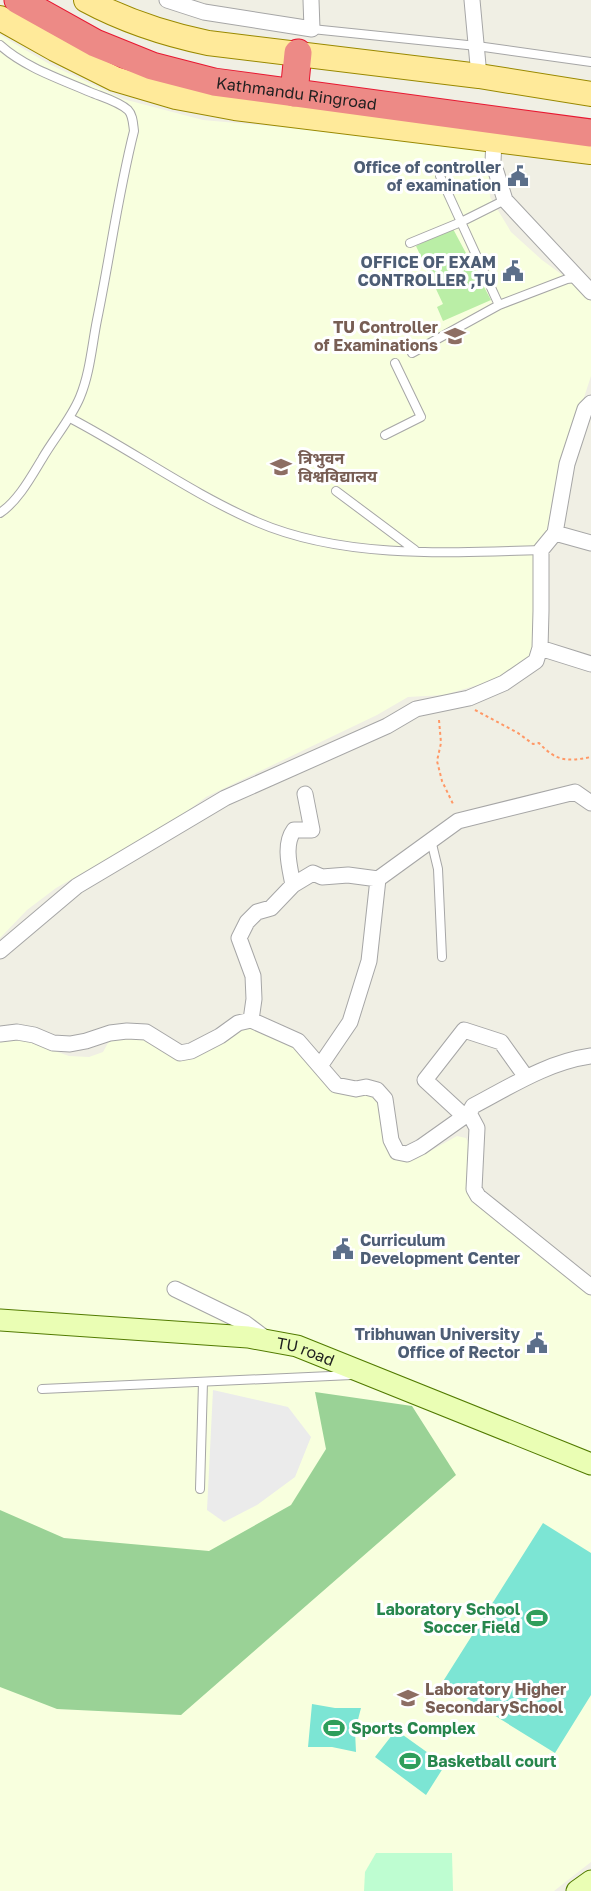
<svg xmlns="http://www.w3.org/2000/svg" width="591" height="1891" font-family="'Golos Text','Noto Sans Devanagari',sans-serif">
  <rect width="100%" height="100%" fill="#f0efe4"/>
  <!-- education -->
  <path fill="#f8ffde" d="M0,35L51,65L123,99L203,120L359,134L487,149L490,197L511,232L542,260L591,296V376L553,493L548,526L537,557L533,648L531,661L491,681L444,695L408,697L377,715L206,797L174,821L56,888L27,910L0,938Z
    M248,1025L283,1035L337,1092L366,1093L380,1100L395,1157L403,1161L416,1159L457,1136L466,1138L470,1146L469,1187L591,1293V1862L554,1891H0V1042L23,1040L69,1056L89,1057L103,1052L108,1043L117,1035L129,1032L176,1051Z"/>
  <!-- grass -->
  <path fill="#baeea6" d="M452,227L491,300L443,321L437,307L443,304L416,246Z"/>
  <!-- forest -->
  <path fill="#9ad296" d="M315,1392L412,1406L456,1475L181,1715L57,1709L0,1687V1510L64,1538L209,1551L291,1505L326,1449Z"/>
  <!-- park -->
  <path fill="#befdd1" d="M376,1853H452L453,1891H364L365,1872Z"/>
  <!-- pitch -->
  <path fill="#7ce5d4" d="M543,1523L591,1553V1695L555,1753L442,1683Z
    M312,1704L335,1708H361L355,1731L356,1752L332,1747H308Z
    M396,1730L445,1765L426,1795L375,1757Z"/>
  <!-- parking -->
  <path fill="#ebebeb" d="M213,1390L288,1407L311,1437L295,1477L257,1505L224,1522L207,1510Z"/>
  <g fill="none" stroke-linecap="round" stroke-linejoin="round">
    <defs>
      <path id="lane" d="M312,29L477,46L591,62
        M0,45C24,67 60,79 90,92C102,97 118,101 128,110C133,115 133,124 134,131C118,194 110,257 97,320C92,345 90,373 80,397C71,419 54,438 42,459C31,477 18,501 0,513
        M440,176L461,222L505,200
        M410,243L461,222L499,305
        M412,353L499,305L567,279L576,278
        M70,418C133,451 192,494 257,522C343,559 450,553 541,550
        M385,435L421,417L395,363
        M336,491L415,550
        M431,840L438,869L442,957
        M42,1389L352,1375
        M200,1489L203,1382"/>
      <path id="street" d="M167,0L204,12L312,29L311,0
        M472,0L479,76
        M494,139L493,162L505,200L591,292
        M555,533L567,464L585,409L591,403
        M540,648L591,664
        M293,885C290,868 283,845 294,830H312L305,794
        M0,951L77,886L225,798L387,726L416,709L469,698L504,683L536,661L540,648L541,611V550L555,533L591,543
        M251,1020L254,999L253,976L239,938L247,922L257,912L271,908L293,885L313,873L322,877L348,875L378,879
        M0,1034L17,1032L34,1035L53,1043L70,1044L86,1041L110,1033L127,1031L146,1032L180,1053L191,1051L220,1036L238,1023L251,1020L298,1041L336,1085L356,1089L366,1087L377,1090L385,1099L391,1140L397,1152L407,1154L421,1147L469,1113
        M591,1056C548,1062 511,1086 473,1106L469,1113L477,1128L474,1189L478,1196L591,1287
        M320,1066L350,1022L369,961L378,879L458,821L575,792L591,803
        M464,1116L425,1080L464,1030L501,1042L526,1077
        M175,1289L245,1323L265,1338"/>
      <g id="secondary">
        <path id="s1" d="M0,1320L248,1337L297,1346L591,1464"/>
        <path d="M577,1891L591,1881"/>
      </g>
      <path id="primary" d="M86,0C125,21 165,34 208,43L479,76L591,94
        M0,18L55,49L115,79L176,97L235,108L591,152"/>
      <g id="highway">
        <path id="s2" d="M18,0L95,43L152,66L214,82L591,133"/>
        <path d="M294,93L298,53"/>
      </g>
    </defs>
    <!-- lane casing -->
    <use href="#lane" stroke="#a6a6a6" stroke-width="10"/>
    <!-- street casing -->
    <use href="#street" stroke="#a6a6a6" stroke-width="17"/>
    <!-- secondary casing -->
    <use href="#secondary" stroke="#527b00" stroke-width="23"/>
    <!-- primary casing -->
    <use href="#primary" stroke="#998900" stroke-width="26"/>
    <!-- highway casing -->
    <use href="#highway" stroke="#e71831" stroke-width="29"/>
    <!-- path -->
    <path stroke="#ff9866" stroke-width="2" stroke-dasharray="3 3" stroke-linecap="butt" d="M475,710L518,733L533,744L539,743C556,761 566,762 591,757
      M439,720L441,743L437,761L442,781L454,806"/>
    <!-- lane -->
    <use href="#lane" stroke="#fff" stroke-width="8"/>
    <!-- street -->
    <use href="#street" stroke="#fff" stroke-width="15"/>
    <!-- secondary -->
    <use href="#secondary" stroke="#eafeb4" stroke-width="21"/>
    <!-- primary -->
    <use href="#primary" stroke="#ffea9a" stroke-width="24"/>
    <!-- highway -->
    <use href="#highway" stroke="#ed8a86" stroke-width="27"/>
  </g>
  <!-- icons -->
  <defs>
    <symbol id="civic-bare" viewBox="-9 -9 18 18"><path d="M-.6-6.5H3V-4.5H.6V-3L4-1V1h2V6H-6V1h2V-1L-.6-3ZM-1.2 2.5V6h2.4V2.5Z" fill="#5c6f8a" stroke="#fff" stroke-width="2.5" paint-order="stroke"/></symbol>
    <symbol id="university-bare" viewBox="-9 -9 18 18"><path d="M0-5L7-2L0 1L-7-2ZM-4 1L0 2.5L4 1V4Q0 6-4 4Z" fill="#8d6e63" stroke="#fff" stroke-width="2.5" paint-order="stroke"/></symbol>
    <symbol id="stadium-bare" viewBox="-9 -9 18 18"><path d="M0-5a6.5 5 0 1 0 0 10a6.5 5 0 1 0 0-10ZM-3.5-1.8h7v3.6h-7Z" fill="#2e9e5b" stroke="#fff" stroke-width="2.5" paint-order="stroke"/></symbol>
    <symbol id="school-bare" viewBox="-9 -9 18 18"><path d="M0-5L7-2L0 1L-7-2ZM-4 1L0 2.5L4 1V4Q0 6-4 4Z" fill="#8d6e63" stroke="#fff" stroke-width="2.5" paint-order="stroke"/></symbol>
  </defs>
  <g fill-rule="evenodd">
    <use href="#civic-bare" x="503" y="161" width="30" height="30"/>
    <use href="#civic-bare" x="498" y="256" width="30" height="30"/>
    <use href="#university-bare" x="440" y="321" width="30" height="30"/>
    <use href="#university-bare" x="266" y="452" width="30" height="30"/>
    <use href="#civic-bare" x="328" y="1234" width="30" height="30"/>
    <use href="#civic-bare" x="522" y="1328" width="30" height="30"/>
    <use href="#stadium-bare" x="522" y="1603" width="30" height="30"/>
    <use href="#school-bare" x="393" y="1683" width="30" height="30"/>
    <use href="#stadium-bare" x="319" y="1713" width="30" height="30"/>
    <use href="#stadium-bare" x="395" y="1746" width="30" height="30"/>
  </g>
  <g text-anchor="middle" stroke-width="6" stroke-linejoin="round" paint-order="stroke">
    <!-- street labels -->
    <g font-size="16" fill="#1f1f1f" stroke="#fff">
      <text dy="6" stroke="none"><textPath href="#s2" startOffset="297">Kathmandu Ringroad</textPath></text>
      <text dy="6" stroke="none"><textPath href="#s1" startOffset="308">TU road</textPath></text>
    </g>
    <!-- service labels -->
    <g font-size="16" font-weight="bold" fill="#4e5e75" stroke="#fff" text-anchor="end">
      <text x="501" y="173">Office of controller<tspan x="501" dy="18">of examination</tspan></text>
      <text x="496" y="268">OFFICE OF EXAM<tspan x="496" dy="18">CONTROLLER ,TU</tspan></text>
      <text x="360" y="1246" text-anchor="start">Curriculum<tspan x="360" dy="18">Development Center</tspan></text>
      <text x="520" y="1340">Tribhuwan University<tspan x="520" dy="18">Office of Rector</tspan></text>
    </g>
    <!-- education labels -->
    <g font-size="16" font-weight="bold" fill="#785e54" stroke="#fff" text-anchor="start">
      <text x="438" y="333" text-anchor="end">TU Controller<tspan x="438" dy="18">of Examinations</tspan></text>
      <text x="298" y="464">त्रिभुवन<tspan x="298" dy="18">विश्वविद्यालय</tspan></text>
      <text x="425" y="1695">Laboratory Higher<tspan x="425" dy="18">SecondarySchool</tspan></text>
    </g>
    <!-- leisure labels -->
    <g font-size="16" font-weight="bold" fill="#27864d" stroke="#fff" text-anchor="start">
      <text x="520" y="1615" text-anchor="end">Laboratory School<tspan x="520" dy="18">Soccer Field</tspan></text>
      <text x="351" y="1734">Sports Complex</text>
      <text x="427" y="1767">Basketball court</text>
    </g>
  </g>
</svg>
